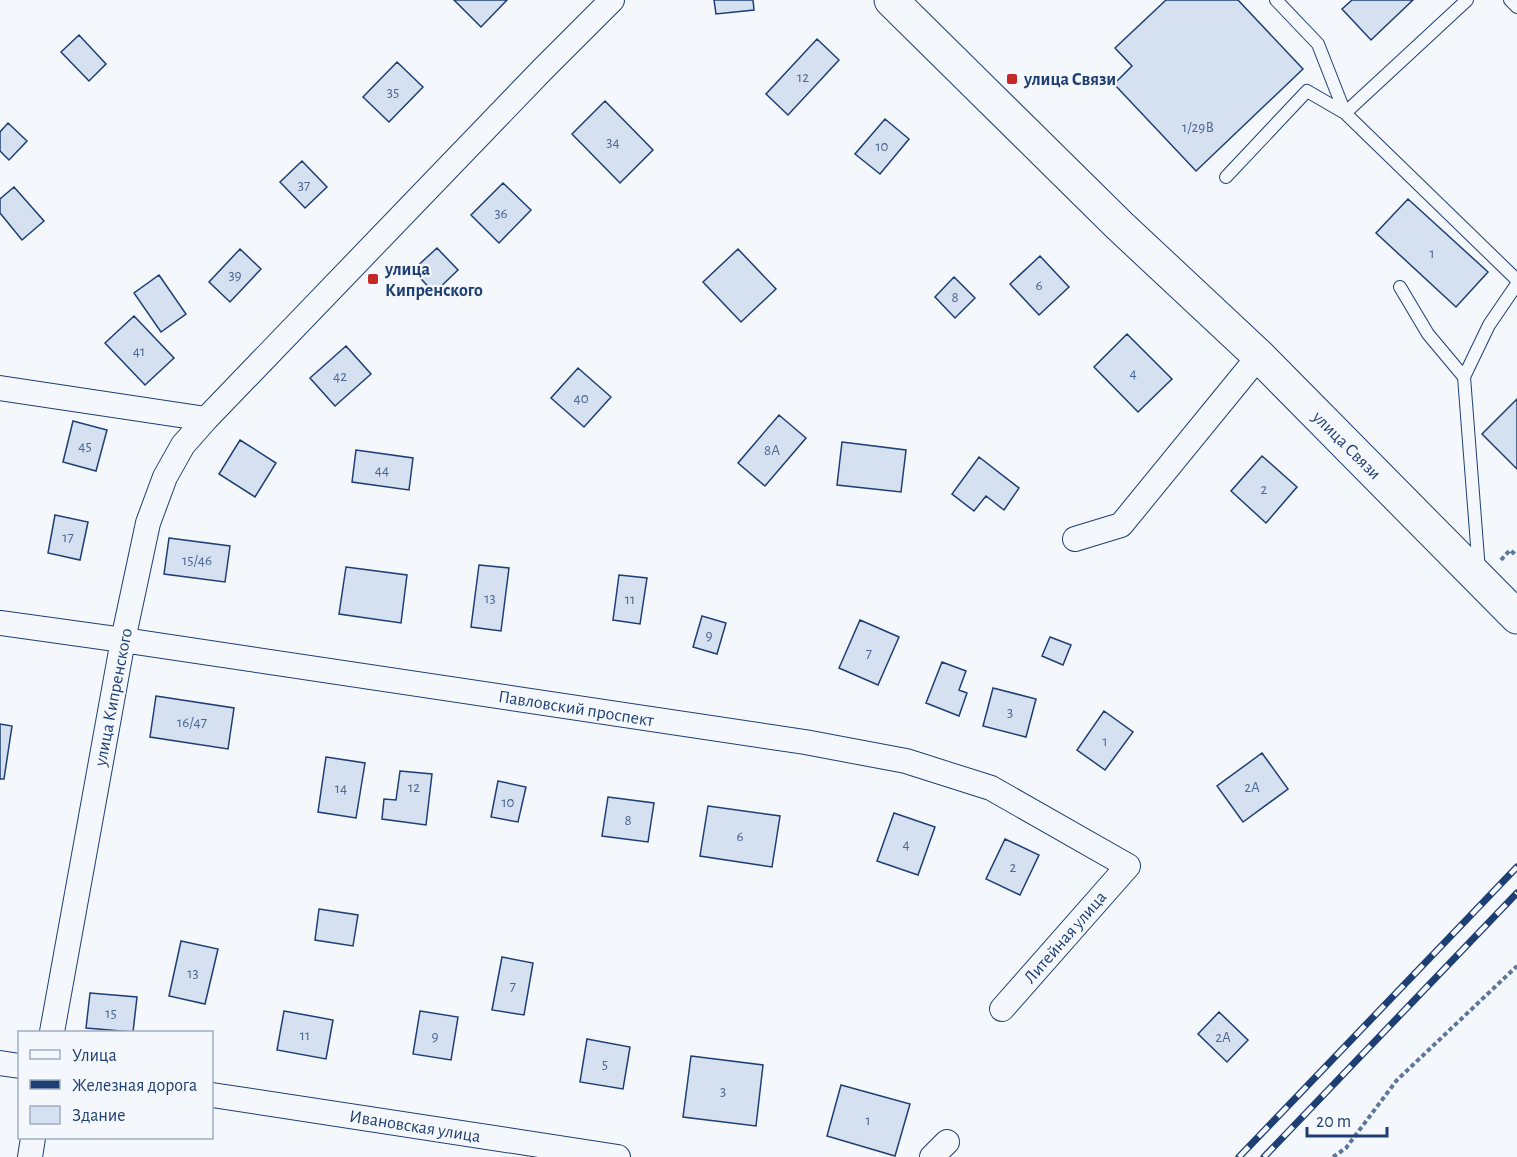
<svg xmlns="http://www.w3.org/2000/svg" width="1517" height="1157" font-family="'Alegreya Sans',sans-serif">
  <rect width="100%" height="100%" fill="#f4f7fb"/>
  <!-- building -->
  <path fill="#d5e0f0" stroke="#1d3f73" stroke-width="1.5" d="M454,0H507L481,27Z
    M714,0H753L754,10L716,14Z
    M1166,0H1238L1303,69L1196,171L1114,84L1132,66L1115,48Z
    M1352,0H1413L1371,40L1342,9Z
    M79,35L106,64L89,81L61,52Z
    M817,39L839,60L788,115L766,94Z
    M397,62L423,87L389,122L363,97Z
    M605,101L653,150L620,183L572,134Z
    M885,119L909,139L880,174L855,154Z
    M8,123L27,141L9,160L0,151V132Z
    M302,161L327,187L305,208L280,182Z
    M503,183L531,210L499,243L471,215Z
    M14,187L44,221L22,240L0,213V199Z
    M1408,199L1488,272L1456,307L1376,233Z
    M437,248L458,270L434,293L413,270Z
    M240,249L261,269L230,302L209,282Z
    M738,249L776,289L741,322L703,282Z
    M1040,256L1069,287L1039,315L1010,284Z
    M159,275L186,314L161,332L134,293Z
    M954,277L975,298L955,318L935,297Z
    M134,316L174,358L145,385L105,343Z
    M1127,334L1172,379L1138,412L1094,367Z
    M346,346L371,374L335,406L310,378Z
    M578,368L611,397L584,427L551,398Z
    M1517,399V469L1482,434Z
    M779,415L806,438L765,486L738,463Z
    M73,421L107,430L96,471L63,462Z
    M240,440L276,463L255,497L219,474Z
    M842,442L906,450L901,492L837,485Z
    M356,450L413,458L409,490L352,482Z
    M1262,456L1297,487L1266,523L1231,491Z
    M979,457L1019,488L1004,510L986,496L974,511L952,494Z
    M55,515L88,522L80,560L48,553Z
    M169,538L230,546L225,582L164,574Z
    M479,565L509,568L501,631L471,627Z
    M346,567L407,575L401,623L339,614Z
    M619,575L647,578L640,624L613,620Z
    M702,616L726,623L717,654L693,647Z
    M860,620L899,637L878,685L839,668Z
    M1050,637L1071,645L1063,665L1042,656Z
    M942,662L966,671L959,690L967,693L959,716L926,703Z
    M993,688L1036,699L1026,737L983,726Z
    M156,696L234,708L228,749L150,737Z
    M1104,711L1133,732L1105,770L1077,750Z
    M0,724L12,726L4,779H0Z
    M1262,753L1288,789L1243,822L1217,786Z
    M326,757L365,763L356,818L318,812Z
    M400,771L432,774L426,825L382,819L384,799L396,800Z
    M498,781L526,787L518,822L491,817Z
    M608,797L654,803L648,842L602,836Z
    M708,806L780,816L772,867L700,856Z
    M894,813L935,827L918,875L877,861Z
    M1005,839L1039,855L1020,895L986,879Z
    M319,909L358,915L353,946L315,940Z
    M181,941L218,949L205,1004L169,996Z
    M502,957L533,963L524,1015L492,1010Z
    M90,993L137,997L133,1032L86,1028Z
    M284,1011L333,1020L326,1059L277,1050Z
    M420,1011L458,1017L451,1060L413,1054Z
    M1219,1012L1248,1040L1227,1062L1198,1034Z
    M587,1039L630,1047L623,1089L580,1082Z
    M691,1056L763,1065L756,1126L683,1117Z
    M841,1085L910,1104L895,1156L827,1136Z"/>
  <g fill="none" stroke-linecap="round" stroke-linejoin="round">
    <defs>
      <path id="lane" d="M1276,0L1318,44L1345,113
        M1467,0L1345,113L1517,280
        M1510,0L1517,7
        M1226,177L1307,91L1345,113
        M1400,287L1428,334L1464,377
        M1479,571L1464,377L1489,325L1517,284"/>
      <path id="street" d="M0,388L206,419
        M1075,539L1121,525L1259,356
        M0,623L123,640L805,742L906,761L991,788L1128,866L1002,1009
        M52,1032L123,640L148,523L165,477L183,445L206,419L543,69L612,0
        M0,1063L20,1066
        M212,1095L618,1157
        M30,1157L33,1138
        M932,1157L947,1142"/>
      <path id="secondary" d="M891,0L1120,226L1259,356L1517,617"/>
    </defs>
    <!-- lane casing -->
    <use href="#lane" stroke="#1d3f73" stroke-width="14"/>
    <!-- street casing -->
    <use href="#street" stroke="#1d3f73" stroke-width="26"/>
    <!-- secondary casing -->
    <use href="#secondary" stroke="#1d3f73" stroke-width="35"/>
    <!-- path -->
    <path stroke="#5e769c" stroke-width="4" stroke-dasharray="4.5 3" stroke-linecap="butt" d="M1501,560L1510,550L1517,556
      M1333,1157L1346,1148L1397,1080L1517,966"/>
    <!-- lane -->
    <use href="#lane" stroke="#f4f7fb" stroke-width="12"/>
    <!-- street -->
    <use href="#street" stroke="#f4f7fb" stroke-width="24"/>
    <!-- secondary -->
    <use href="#secondary" stroke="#f4f7fb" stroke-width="33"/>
    <defs>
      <path id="rail" d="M1239,1157L1517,867
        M1264,1157L1517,893"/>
    </defs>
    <!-- rail casing -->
    <use href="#rail" stroke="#1d3f73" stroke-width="7"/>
    <!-- rail -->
    <use href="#rail" stroke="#f4f7fb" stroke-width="4.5" stroke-dasharray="14" stroke-linecap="butt"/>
  </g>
  <!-- markers -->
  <g fill="#c62828" stroke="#f4f7fb" stroke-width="2">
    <rect x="1006" y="73" width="12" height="12" rx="3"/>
    <rect x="367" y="273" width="12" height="12" rx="3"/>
  </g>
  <g text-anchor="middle" stroke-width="4.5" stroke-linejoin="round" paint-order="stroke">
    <!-- number labels -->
    <g font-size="15" fill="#4b6792">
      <text x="803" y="82">12</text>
      <text x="393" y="97">35</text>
      <text x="1198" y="132">1/29В</text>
      <text x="613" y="147">34</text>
      <text x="882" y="151">10</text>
      <text x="304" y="190">37</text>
      <text x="501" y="218">36</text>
      <text x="1432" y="258">1</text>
      <text x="235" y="280">39</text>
      <text x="1039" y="290">6</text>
      <text x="955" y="302">8</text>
      <text x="139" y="356">41</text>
      <text x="1133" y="378">4</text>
      <text x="340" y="381">42</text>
      <text x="581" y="403">40</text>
      <text x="85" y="451">45</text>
      <text x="772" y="455">8А</text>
      <text x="382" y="475">44</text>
      <text x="1264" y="494">2</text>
      <text x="68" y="542">17</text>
      <text x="197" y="565">15/46</text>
      <text x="490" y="603">13</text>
      <text x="630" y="604">11</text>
      <text x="709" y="640">9</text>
      <text x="869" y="658">7</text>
      <text x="1010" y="717">3</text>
      <text x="192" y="727">16/47</text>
      <text x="1105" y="746">1</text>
      <text x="414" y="792">12</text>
      <text x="1252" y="792">2А</text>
      <text x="341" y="793">14</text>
      <text x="508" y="807">10</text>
      <text x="628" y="825">8</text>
      <text x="740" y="841">6</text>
      <text x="906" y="849">4</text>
      <text x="1013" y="872">2</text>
      <text x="193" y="978">13</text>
      <text x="513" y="991">7</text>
      <text x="111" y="1018">15</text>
      <text x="305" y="1040">11</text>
      <text x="435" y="1041">9</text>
      <text x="1223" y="1042">2А</text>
      <text x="605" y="1069">5</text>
      <text x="723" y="1096">3</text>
      <text x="868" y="1125">1</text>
    </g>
    <!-- poi labels -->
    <g font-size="18" font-weight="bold" fill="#1d3f73" stroke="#f4f7fb" text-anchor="start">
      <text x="1024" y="85">улица Связи</text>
      <text x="385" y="275">улица<tspan x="385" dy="21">Кипренского</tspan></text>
    </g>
    <!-- street labels -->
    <g font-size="18" fill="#1d3f73" stroke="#f4f7fb">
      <text transform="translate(1347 445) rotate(45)" y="6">улица Связи</text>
      <text transform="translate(113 697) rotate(-79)" y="6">улица Кипренского</text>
      <text transform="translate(576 708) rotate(9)" y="6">Павловский проспект</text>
      <text transform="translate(1065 937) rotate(-49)" y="6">Литейная улица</text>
      <text transform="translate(415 1126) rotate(9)" y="6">Ивановская улица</text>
    </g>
  </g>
  <!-- legend -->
  <rect x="18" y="1031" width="195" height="108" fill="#f4f7fb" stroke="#9eadc5" stroke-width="1.5"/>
  <rect x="30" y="1050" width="30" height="9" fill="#f4f7fb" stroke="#9eadc5" stroke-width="1.5"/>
  <text x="72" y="1061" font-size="18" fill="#1d3f73">Улица</text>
  <rect x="30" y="1080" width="30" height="9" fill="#1d3f73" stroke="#9eadc5" stroke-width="1.5"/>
  <text x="72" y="1091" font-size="18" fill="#1d3f73">Железная дорога</text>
  <rect x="30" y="1106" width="30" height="18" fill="#d5e0f0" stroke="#9eadc5" stroke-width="1.5"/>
  <text x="72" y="1121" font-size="18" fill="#1d3f73">Здание</text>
  <!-- scale -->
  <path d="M1307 1127v9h80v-9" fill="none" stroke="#1d3f73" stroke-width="3"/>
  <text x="1316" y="1127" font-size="18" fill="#1d3f73" stroke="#f4f7fb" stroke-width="4.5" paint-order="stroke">20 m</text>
</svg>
